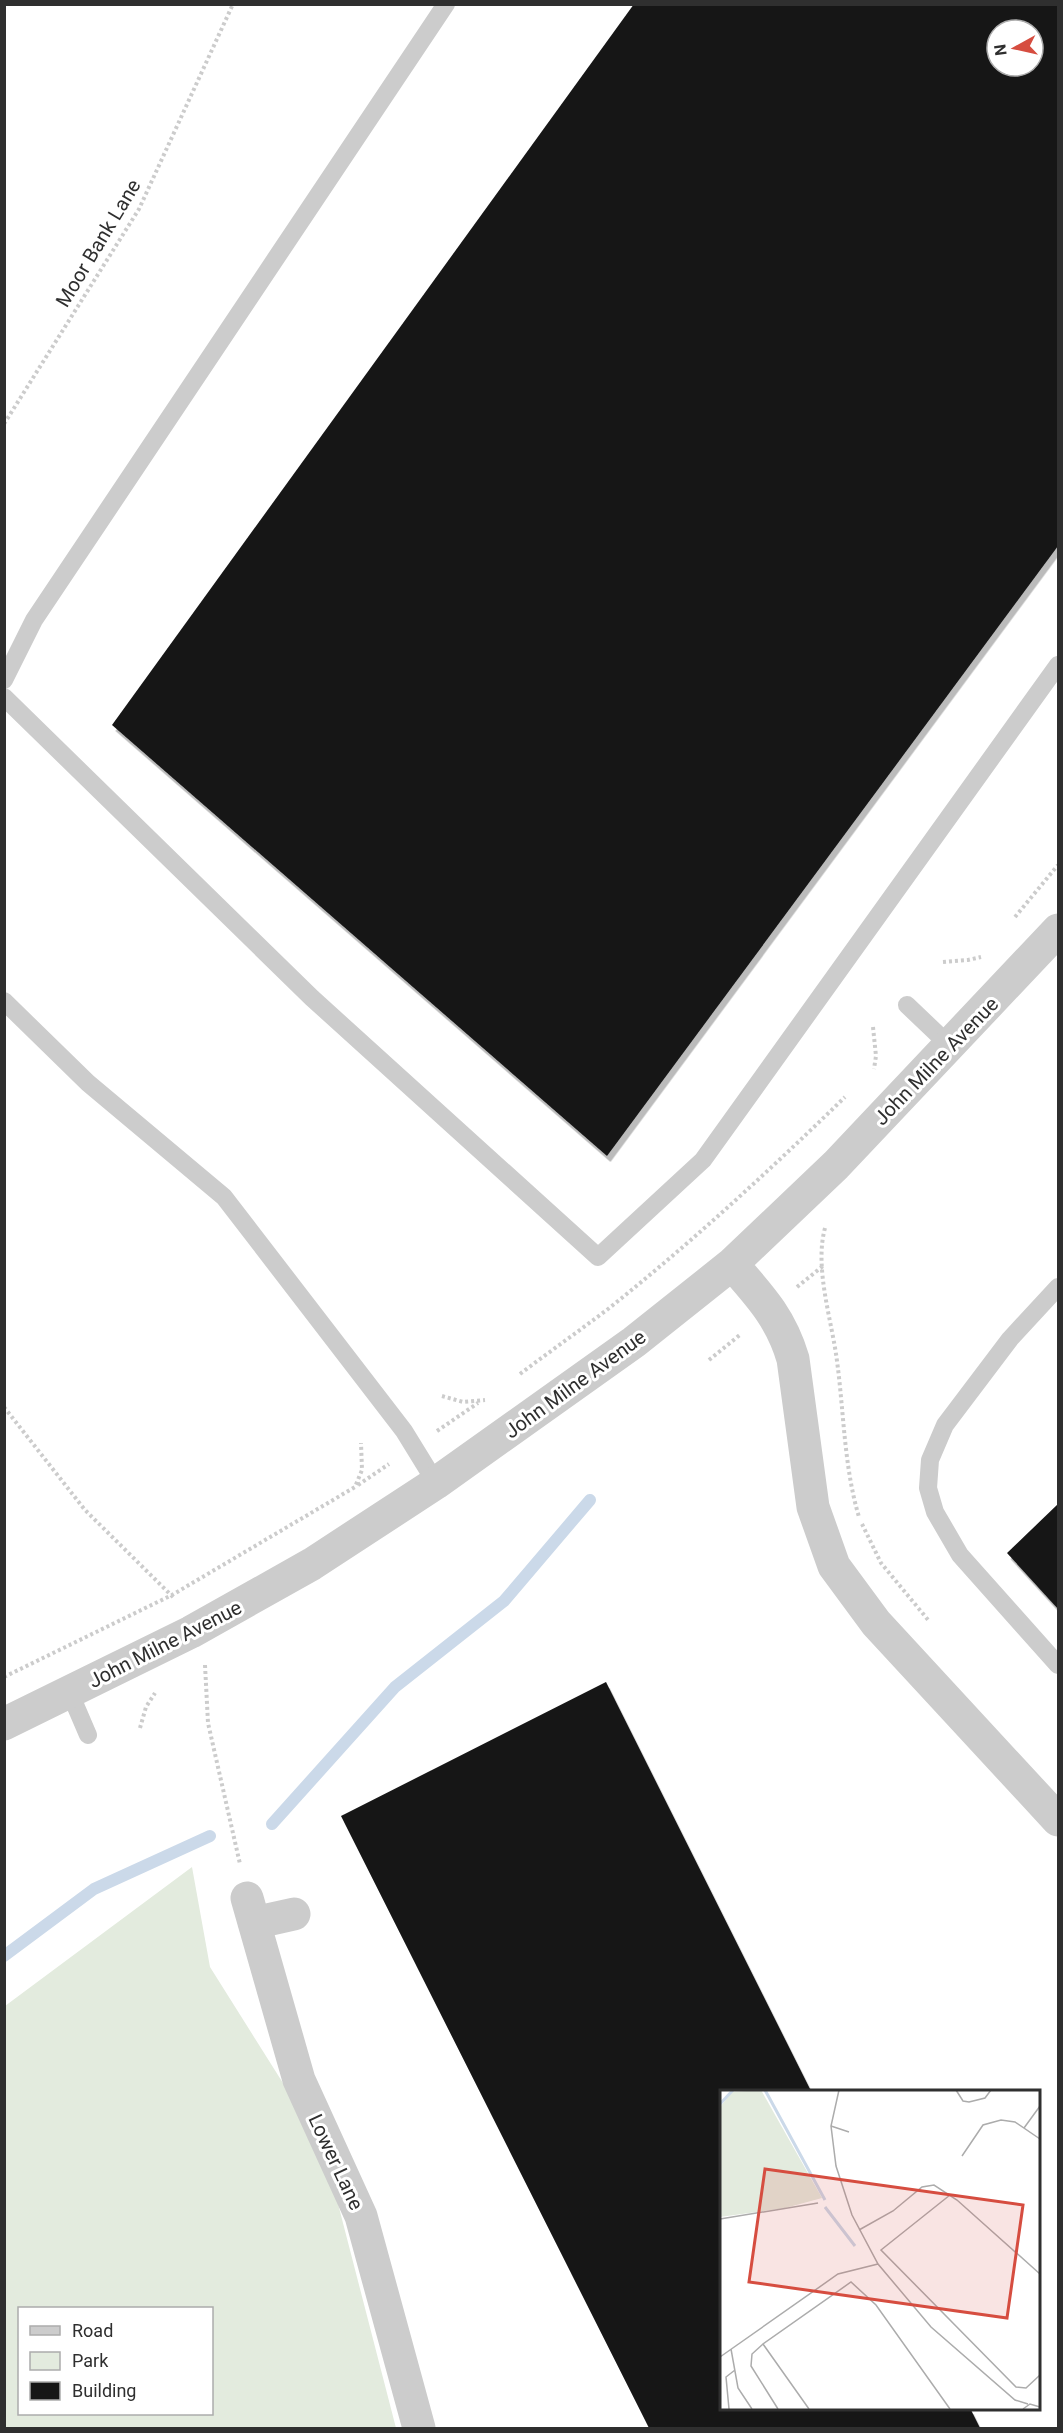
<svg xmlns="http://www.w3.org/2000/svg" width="1063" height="2433" font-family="Roboto,sans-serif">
  <defs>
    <filter id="shadow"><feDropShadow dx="3.5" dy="6" stdDeviation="0" flood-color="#0004"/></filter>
  </defs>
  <rect width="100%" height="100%" fill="#fff"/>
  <!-- green -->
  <path fill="#e3ebde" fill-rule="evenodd" d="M192,1867L210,1967L288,2091L336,2196L396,2428H5V2006ZM20,2308H212V2414H20Z"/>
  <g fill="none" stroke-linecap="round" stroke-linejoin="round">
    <!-- stream -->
    <path stroke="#cbd9e9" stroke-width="12" d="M272,1824L395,1687L504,1601L590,1500
      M4,1956L94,1889L210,1836"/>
  </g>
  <!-- building -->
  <path fill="#161616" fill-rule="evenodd" filter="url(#shadow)" d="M634,4H1058V546L607,1156L112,725ZM997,30H1033V66H997Z
    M1058,1504V1609L1007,1553Z
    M606,1682L811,2091H721V2408H970L980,2428H649L341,1816Z"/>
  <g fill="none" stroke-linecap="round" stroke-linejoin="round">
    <!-- path -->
    <path stroke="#ccc" stroke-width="4" stroke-dasharray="3 3" stroke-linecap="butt" d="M4,424L139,209L233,4
      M1015,917L1058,865
      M943,962L968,960L981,957
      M873,1027L876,1056L874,1069
      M825,1228C814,1268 832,1321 837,1361C844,1413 844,1467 859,1517
      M797,1287L823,1266
      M709,1360L741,1334
      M520,1374C549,1352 579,1331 608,1309C691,1243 769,1171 845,1097
      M442,1396L463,1402L485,1400
      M4,1407L85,1510L175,1599
      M437,1431L478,1403
      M358,1485L389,1464
      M862,1524L881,1563L929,1621
      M205,1665L208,1723L240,1864
      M4,1677L172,1595L355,1487L362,1470L361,1443
      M140,1728L146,1707L155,1693"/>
    <!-- lane -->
    <path stroke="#ccc" stroke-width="18" d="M4,680L34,620L446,4
      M4,697L312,998L598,1257L703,1160L1058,665
      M4,1001L88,1083L224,1197L404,1431L436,1483
      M907,1005L950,1046
      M1058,1287L1010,1339L945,1425L930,1460L928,1488L935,1512L960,1555L1058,1665
      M70,1693L88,1735"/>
    <!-- street -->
    <path stroke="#ccc" stroke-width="33" d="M732,1264C760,1296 781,1318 793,1359L813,1507L834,1566L876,1623L1058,1820
      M4,1724L191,1632L312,1564L436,1483L634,1342L732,1264L836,1165L1058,930
      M247,1898L299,2080L361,2216L419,2428
      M254,1923L294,1914"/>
  </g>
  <g text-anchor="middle" stroke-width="6" stroke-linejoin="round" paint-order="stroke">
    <!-- street labels -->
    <g font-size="20" fill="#2f2f2f" stroke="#fff">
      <text transform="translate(98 243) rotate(-59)" y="7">Moor Bank Lane</text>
      <text transform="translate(936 1061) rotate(-46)" y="7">John Milne Avenue</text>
      <text transform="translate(575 1384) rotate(-36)" y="7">John Milne Avenue</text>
      <text transform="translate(165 1644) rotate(-27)" y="7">John Milne Avenue</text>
      <text transform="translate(336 2162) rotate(65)" y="7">Lower Lane</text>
    </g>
  </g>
  <!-- overview -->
  <g transform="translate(720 2090)">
    <rect width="320" height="320" fill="#fff"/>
    <path d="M41,0L102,108L65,118L0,127V17L12,2Z" fill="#e3ebde"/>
    <path fill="none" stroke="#cbd9e9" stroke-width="3" d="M45,0L105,110M0,14L13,0M105,117L135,156"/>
    <path fill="none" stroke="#acacac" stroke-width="1.5" d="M119,0L111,36L116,76L132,125L158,174L211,237L295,310L308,314M236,0L243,11L249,12L265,8L271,0M111,36L129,42M304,38L320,16M242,66L263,35L281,30L295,32L320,49M230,105L161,160L296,297L306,298L320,285M0,129L98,113M139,140L173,121L202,97L214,95L237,110L320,184M43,254L32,264L31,276L58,319M11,259L18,298L32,319M0,267L118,184L158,174M9,319L6,287L15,280M89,319L43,254L131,192L156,215L230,319M303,319L310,314L320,317"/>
    <path fill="#d64d40" fill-opacity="0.15" stroke="#d64d40" stroke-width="3" d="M45,79L303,115L287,228L29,192Z"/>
    <rect width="320" height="320" fill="none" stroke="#2f2f2f" stroke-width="3"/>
  </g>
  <!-- border -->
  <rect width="1063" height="2433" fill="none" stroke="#2f2f2f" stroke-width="12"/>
  <!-- legend -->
  <rect x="18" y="2307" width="195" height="108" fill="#ffffff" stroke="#acacac" stroke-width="1.5"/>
  <rect x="30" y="2326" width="30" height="9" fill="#cccccc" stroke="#acacac" stroke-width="1.5"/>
  <text x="72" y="2337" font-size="18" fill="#2f2f2f">Road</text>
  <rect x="30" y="2352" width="30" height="18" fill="#e3ebde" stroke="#acacac" stroke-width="1.5"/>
  <text x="72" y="2367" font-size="18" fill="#2f2f2f">Park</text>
  <rect x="30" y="2382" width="30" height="18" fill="#161616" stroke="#acacac" stroke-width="1.5"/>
  <text x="72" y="2397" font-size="18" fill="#2f2f2f">Building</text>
  <!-- north arrow -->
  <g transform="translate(1015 48) rotate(262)"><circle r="28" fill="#ffffff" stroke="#acacac" stroke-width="1.5"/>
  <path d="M0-4.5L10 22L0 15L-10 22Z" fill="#d64d40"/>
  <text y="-9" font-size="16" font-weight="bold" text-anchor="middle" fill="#2f2f2f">N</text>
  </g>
</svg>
